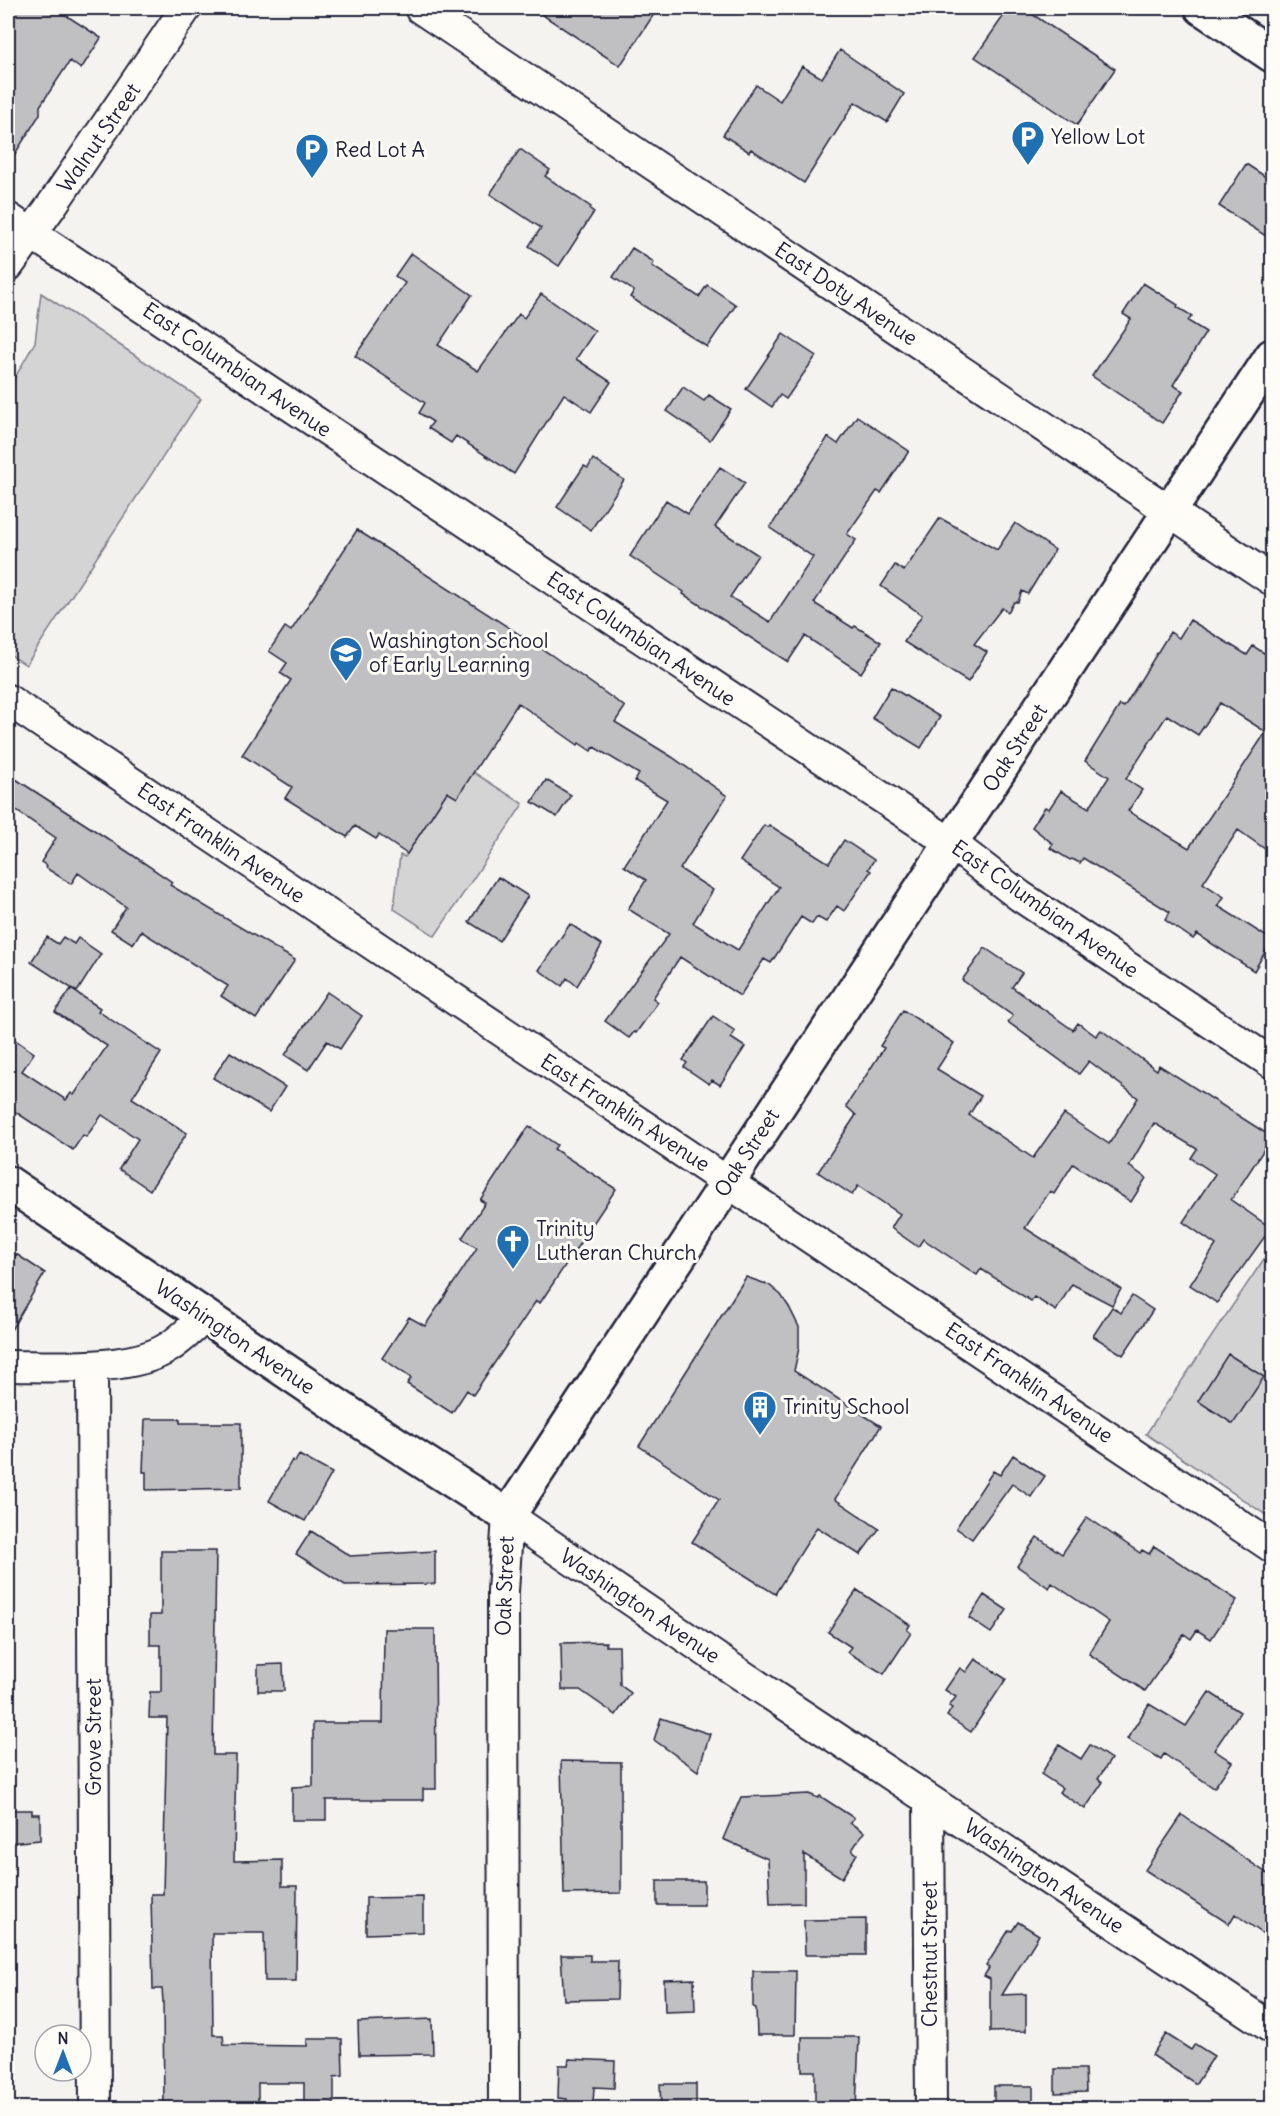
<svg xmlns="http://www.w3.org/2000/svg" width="1280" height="2116" font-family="Delius,sans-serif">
  <rect width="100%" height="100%" fill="#f4f3ef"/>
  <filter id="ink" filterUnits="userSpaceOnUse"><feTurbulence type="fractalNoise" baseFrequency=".0167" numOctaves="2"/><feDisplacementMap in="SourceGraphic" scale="12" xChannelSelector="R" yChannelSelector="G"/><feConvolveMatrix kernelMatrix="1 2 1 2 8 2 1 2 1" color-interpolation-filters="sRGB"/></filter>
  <g filter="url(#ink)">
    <!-- green -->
    <path fill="#d5d4d5" stroke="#7c7b88" stroke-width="1.5" d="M41,293L201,399L26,665L8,653V390L35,342Z
      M473,772L523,804L435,936L394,909L400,855L405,857L447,792Z
      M1272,1247V1519L1146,1434Z"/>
    <!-- building -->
    <path fill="#c0bfc2" stroke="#22223b" stroke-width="1.5" fill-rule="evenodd" d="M8,8H55L101,38L81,69L70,61L40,106V114L8,165Z
      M532,8H658L620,66Z
      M1009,8H1023L1115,69L1077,125L975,57Z
      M840,50L904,94L887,122L855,102L804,183L751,149L749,152L723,135L756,85L780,101L802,66L822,78Z
      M520,149L550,170L545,176L591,207L590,209L594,212L559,266L529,246L541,228L490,194Z
      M1246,164L1272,181V240L1219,206Z
      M632,248L654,262L652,266L699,297L707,285L736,305L707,347L630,297L634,291L613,277Z
      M411,253L472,295L438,345L478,371L519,314L524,318L541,294L595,331L576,359L611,382L591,412L564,394L514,474L456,436L451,443L428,428L433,422L419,413L425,403L355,356L405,283L395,276Z
      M1143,283L1178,305L1177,307L1192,316L1188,321L1206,332L1173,385L1183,391L1162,423L1092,376L1131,319L1123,314Z
      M783,334L816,356L786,399L780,395L772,407L746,389Z
      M683,387L704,401L709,395L731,409L710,440L667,411Z
      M857,416L909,451L881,493L877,491L847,534L856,540L814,603L853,628L855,626L881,642L861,673L805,636L788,662L683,594L684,592L630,556L666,500L688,514L720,467L745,483L715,527L758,555L730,597L770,622L813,557L770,528L828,437L838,444Z
      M593,459L624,480L591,530L557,507L584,466L588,468Z
      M940,518L997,550L1015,523L1055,550L1028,594L1022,591L1018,602H1014L1008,612L1002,608L974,644L987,652L968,682L904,642L922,615L881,586L895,565L904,571Z
      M357,530L550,654L625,707L615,722L672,757L727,796L680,869L713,890L693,923L738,950L779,887L740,861L764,825L767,827L769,825L829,863L844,840L874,860L868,869L871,871L844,911L837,906L826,922L817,917L812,924L801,917L771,963L764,959L740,996L680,957L653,998L658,1002L636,1033L634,1032L629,1038L605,1021L669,934L628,909L646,880L624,866L667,800L635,781L639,774L594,747L591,751L579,743L578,745L518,703L457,798L447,792L407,854L379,835L376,839L355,826L347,837L285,798L292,787L242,755L291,680L280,673L287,663L269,651L285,627L291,631Z
      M1190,620L1247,655L1253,646L1272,658V854L1238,830L1203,883L1224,897L1218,906L1272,940L1254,971L1197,934L1193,939L1165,920L1170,912L1083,858L1080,863L1072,859L1070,860L1050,848L1053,844L1032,827L1045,807L1049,809L1061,791L1089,808L1109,777L1085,761L1120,705L1124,707L1170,632L1179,638ZM1220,703L1266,732L1189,848L1128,811L1142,790L1126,779L1167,715L1198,735Z
      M891,687L940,717L921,748L872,718Z
      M8,774L128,852L172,882L170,885L295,960L256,1019L221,996L228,986L141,931L133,944L111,930L126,907L78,873L71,884L46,868L47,866L41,862L56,838L8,805Z
      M546,780L571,795L557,817L532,802Z
      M498,877L528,896L499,941L469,922Z
      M570,924L602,945L577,986L567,978L562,986L539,970Z
      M47,937L58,944L63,937L74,944L78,938L101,954L77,992L31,962Z
      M985,948L1022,973L1012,987L1073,1030L1078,1023L1096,1036L1101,1030L1157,1070L1159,1065L1272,1137L1231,1200L1271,1228L1217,1303L1190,1285L1216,1245L1183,1222L1215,1174L1191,1158L1197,1149L1154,1123L1129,1166L1146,1178L1131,1202L1073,1164L1054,1194L1050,1191L1025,1228L1121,1289L1112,1305L1072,1284L1056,1311L1034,1297L1031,1301L981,1269L977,1275L923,1239L918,1247L891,1228L900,1214L858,1186L852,1195L818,1172L856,1115L846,1106L884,1048L880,1046L903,1010L954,1043L937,1069L981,1096L969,1115L1033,1158L1064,1114L1109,1144L1138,1098L1089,1061L1079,1074L1008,1022L1013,1016L962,980Z
      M71,989L100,1008L98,1011L161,1053L132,1098L187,1133L150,1190L119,1169L138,1139L102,1115L86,1137L83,1135L73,1150L8,1107V1035L34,1053L22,1071L66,1100L71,1093L74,1095L107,1046L55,1012Z
      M327,992L362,1016L340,1049L327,1041L308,1070L285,1055Z
      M713,1016L735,1031L731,1038L745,1047L720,1085L712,1080L709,1084L684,1067L687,1063L683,1060Z
      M230,1052L285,1087L269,1112L213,1078Z
      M529,1126L557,1145L554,1149L616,1189L540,1303L536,1301L473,1395L467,1390L452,1413L407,1384L411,1378L382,1358L409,1317L425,1326L477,1248L462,1238L485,1203L480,1200Z
      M16,1254L45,1273L8,1335V1267Z
      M746,1277L769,1285L781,1295L789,1307L799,1327V1348L794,1371L881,1426L835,1499L879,1529L860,1555L817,1527L775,1594L692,1542L719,1500L639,1446Z
      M1132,1296L1153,1310L1123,1355L1093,1336L1112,1307L1121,1313Z
      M1228,1354L1264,1377L1233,1424L1198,1401Z
      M145,1419H180V1423H241V1488L146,1490V1472H143Z
      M299,1455L332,1473L305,1521L269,1501L292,1460L295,1462Z
      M1013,1455L1045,1476L1031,1497L1012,1484L972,1539L956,1528L993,1471L1000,1475Z
      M1087,1517L1140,1553L1142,1550L1149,1554L1154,1546L1237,1600L1211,1639L1197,1630L1191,1639L1184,1634L1145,1691L1089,1654L1109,1622L1052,1583L1049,1588L1017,1566L1037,1537L1062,1554Z
      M311,1531L350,1556L435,1551V1584L345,1585L296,1554Z
      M161,1551H216L213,1755H236L234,1861L282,1860V1886H297L296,1981H265L264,1933H212L213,2035H223L224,2045L307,2046V2039H342L343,2076L334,2077V2105H304V2083H258V2109H164L163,2001L162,1989H153L151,1894H163L167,1718H149L150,1692H161V1645H150V1615H161Z
      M857,1590L910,1625L907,1630L911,1633L884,1674L847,1652L851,1647L828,1632Z
      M984,1595L1007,1610L991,1633L969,1618Z
      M384,1629H435L436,1789H423V1800H326V1820H292V1787L313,1786V1723H383Z
      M606,1642V1646H619L620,1685L631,1693L616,1715L580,1690H562L561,1643Z
      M975,1659L1006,1679L971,1732L947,1716L952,1708L949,1706L956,1697L945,1690L960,1668L966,1672Z
      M283,1664L284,1691H258V1665Z
      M1209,1692L1240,1712L1214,1750L1232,1762L1214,1788L1164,1754L1161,1759L1127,1739L1149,1704L1186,1726Z
      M661,1718L710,1734L698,1771L654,1740Z
      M1059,1745L1081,1759L1090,1745L1111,1759L1098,1779L1103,1782L1085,1809L1059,1792L1062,1788L1041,1774Z
      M561,1761L621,1762V1893L564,1894Z
      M809,1794L818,1798L820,1796L854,1818L850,1823L864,1832L852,1850L857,1854L842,1878L804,1854V1903L770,1904L768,1859L723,1839L741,1797Z
      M8,1810H32V1814H40V1840L8,1843Z
      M1182,1815L1272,1877V1940L1235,1914L1229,1924L1145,1870Z
      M657,1881H704V1905H657Z
      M423,1897V1932L366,1934V1898Z
      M866,1919V1955H805L804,1920Z
      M1018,1922L1039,1935L1002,1995L1026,1994V2031L990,2032V1979L984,1976L989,1968L986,1966L1009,1930L1012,1931Z
      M561,1955H590V1961H618L617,1999L564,2000Z
      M753,1971H796L795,2035H757L756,2008L753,2007Z
      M694,1979L695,2011L665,2012L664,1980Z
      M432,2019L433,2054L359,2055L358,2022Z
      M1166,2034L1191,2050L1195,2044L1214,2056L1196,2084L1152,2055Z
      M802,2037H859L856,2109H815V2071H802Z
      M569,2059L615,2061L614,2088L594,2087L593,2104L567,2103V2099L558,2098L559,2065H568Z
      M1055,2069H1085L1086,2092L1055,2093Z
      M660,2084H696V2109H661Z
      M994,2086H1033V2109H994Z"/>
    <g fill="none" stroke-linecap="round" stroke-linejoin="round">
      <defs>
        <path id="minor" d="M420,8L1272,580
          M8,218L952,844L1020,896L1272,1063
          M8,266L52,205L186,8
          M8,700L1272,1547
          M8,1366C51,1366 132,1372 169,1347C182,1339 193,1327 205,1317
          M92,1366L95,2108
          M508,1516L734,1670L1272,2028
          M929,1800L931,2108
          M504,2108L503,1591L508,1516"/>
        <path id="major" d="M1202,8L1272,55
          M8,1183L354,1417L508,1516L1272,356"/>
      </defs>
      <!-- minor casing -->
      <use href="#minor" stroke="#22223b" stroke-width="34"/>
      <!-- major casing -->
      <use href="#major" stroke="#22223b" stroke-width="38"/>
      <!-- minor -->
      <use href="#minor" stroke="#fdfcf7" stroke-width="30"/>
      <!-- major -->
      <use href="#major" stroke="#fdfcf7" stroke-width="33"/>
    </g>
  </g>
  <!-- icons -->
  <defs>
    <symbol id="parking-pin" viewBox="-11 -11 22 30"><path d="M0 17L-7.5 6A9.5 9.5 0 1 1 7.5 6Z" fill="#1f6fb2" stroke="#fdfcf7"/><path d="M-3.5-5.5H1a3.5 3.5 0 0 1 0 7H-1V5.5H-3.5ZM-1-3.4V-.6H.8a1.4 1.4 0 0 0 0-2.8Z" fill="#fff"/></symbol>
    <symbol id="school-pin" viewBox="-11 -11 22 30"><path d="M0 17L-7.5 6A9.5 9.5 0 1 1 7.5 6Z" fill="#1f6fb2" stroke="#fdfcf7"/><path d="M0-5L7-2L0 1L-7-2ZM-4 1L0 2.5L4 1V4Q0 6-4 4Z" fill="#fff"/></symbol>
    <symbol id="church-pin" viewBox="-11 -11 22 30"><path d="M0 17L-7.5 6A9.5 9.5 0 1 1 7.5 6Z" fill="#1f6fb2" stroke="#fdfcf7"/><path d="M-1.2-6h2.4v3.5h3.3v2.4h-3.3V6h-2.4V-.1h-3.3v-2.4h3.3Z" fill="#fff"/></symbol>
    <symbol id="building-pin" viewBox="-11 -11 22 30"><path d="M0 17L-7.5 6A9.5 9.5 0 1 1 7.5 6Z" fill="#1f6fb2" stroke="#fdfcf7"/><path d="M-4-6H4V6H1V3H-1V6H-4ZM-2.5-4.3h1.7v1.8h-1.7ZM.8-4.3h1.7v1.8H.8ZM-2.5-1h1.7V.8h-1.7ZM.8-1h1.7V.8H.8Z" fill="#fff"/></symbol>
  </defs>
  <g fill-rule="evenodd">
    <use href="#parking-pin" x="1009" y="118" width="38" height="52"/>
    <use href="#parking-pin" x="293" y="131" width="38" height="52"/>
    <use href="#school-pin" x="327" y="634" width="38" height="52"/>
    <use href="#church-pin" x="494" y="1222" width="38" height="52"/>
    <use href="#building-pin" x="741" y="1388" width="38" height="52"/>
  </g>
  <g text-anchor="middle" stroke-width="6" stroke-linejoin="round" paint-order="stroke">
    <!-- poi labels -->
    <g font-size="21" fill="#22223b" stroke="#fdfcf7" text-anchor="start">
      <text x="1051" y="144">Yellow Lot</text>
      <text x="335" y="157">Red Lot A</text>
      <text x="369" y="648">Washington School<tspan x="369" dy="24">of Early Learning</tspan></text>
      <text x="536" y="1236">Trinity<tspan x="536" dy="24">Lutheran Church</tspan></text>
      <text x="783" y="1414">Trinity School</text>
    </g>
    <!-- street labels -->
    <g font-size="21" fill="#22223b" stroke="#fdfcf7">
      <text transform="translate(99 138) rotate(-55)" y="7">Walnut Street</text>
      <text transform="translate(846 294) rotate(34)" y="7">East Doty Avenue</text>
      <text transform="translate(237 370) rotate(34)" y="7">East Columbian Avenue</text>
      <text transform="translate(641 639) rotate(34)" y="7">East Columbian Avenue</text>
      <text transform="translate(1015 748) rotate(-57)" y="7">Oak Street</text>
      <text transform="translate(221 843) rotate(34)" y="7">East Franklin Avenue</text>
      <text transform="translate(1045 909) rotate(35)" y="7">East Columbian Avenue</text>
      <text transform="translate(625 1113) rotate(33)" y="7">East Franklin Avenue</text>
      <text transform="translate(747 1153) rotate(-57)" y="7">Oak Street</text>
      <text transform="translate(235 1337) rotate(34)" y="7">Washington Avenue</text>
      <text transform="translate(1029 1383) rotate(34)" y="7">East Franklin Avenue</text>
      <text transform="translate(505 1586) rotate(-88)" y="7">Oak Street</text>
      <text transform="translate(640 1606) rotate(34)" y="7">Washington Avenue</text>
      <text transform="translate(94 1737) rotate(-90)" y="7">Grove Street</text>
      <text transform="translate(1044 1876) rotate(34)" y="7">Washington Avenue</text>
      <text transform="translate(930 1954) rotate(-90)" y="7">Chestnut Street</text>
    </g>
  </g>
  <!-- margin -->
  <rect width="1280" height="2116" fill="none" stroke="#fdfcf7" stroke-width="30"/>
  <rect x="15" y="15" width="1250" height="2086" fill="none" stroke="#22223b" stroke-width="2" filter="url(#ink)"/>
  <!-- north arrow -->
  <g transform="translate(63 2053)"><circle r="28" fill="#fdfcf7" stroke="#a5a5ac" stroke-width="1.5"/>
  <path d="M0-4.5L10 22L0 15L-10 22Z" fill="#1f6fb2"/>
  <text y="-9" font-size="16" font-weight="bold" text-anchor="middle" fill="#22223b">N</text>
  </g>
</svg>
